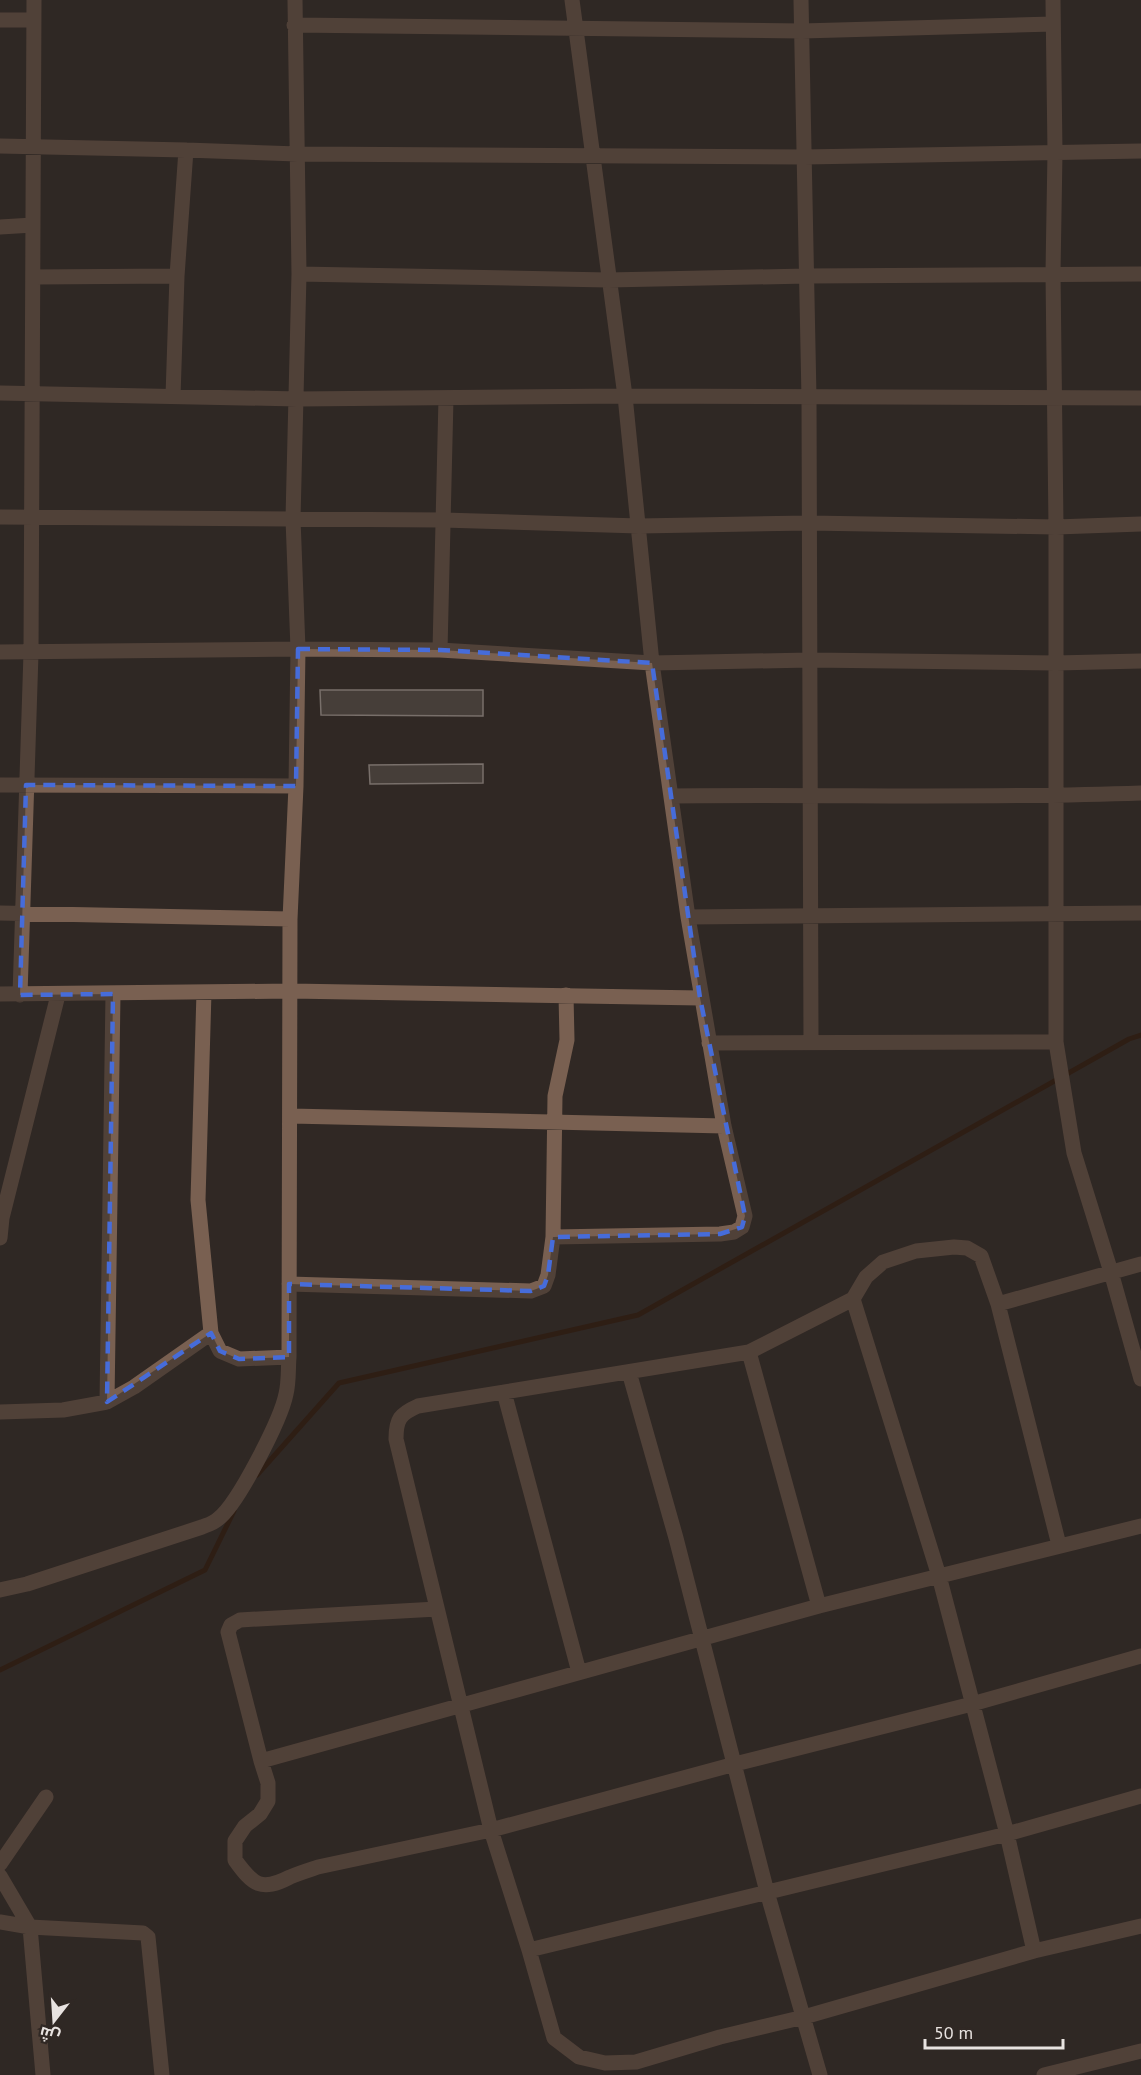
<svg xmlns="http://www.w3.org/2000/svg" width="1141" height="2075" font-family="'PT Sans',Cairo,sans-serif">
  <rect width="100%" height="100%" fill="#302824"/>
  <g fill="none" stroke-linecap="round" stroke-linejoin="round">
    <!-- stream -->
    <path stroke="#2e1201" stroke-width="5" d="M257,1475L339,1383L638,1315L1129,1039L1141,1035
      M0,1670L205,1570L234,1511"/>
  </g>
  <!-- building -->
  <path fill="#463e39" stroke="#786f6a" stroke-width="1.5" d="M320,690H483V716L321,715Z
    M483,764V783L370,784L369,765Z"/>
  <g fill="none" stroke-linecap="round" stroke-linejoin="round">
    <!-- minor -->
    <path stroke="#796051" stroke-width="15" d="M801,0L809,398L811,1042
      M1053,0L1055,152L1053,273L1056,527V1042L1074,1153L1111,1272L1141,1379
      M0,20H34
      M294,25L802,31L1053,24
      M0,146L186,150L298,154L804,157L1141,151
      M0,227L33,225
      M299,274L608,280L807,276L1141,274
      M33,277L177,276
      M0,393L298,399L625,396L1141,398
      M173,396L177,276L186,150
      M0,517L443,520L639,526L809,523L1056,527L1141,524
      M440,650L446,398
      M0,652L298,649L440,650L652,663L810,660L1056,663L1141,661
      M0,785L296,786
      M671,796C827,794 984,799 1141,793
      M0,913L290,919
      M688,917L1141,913
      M204,992L198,1200L211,1333L220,1351L239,1359L289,1357
      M0,994L291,991L700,998
      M20,995L31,653L34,0
      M709,1043L1056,1042
      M291,1116L724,1126
      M553,1237L720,1234L734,1232L742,1227L745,1216L724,1126L688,917L652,663L625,396L572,0
      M0,1238L2,1218L58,995
      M289,1284L531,1291L544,1286L548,1275L553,1237L555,1096L567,1040L566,995
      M853,1299L939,1576L1007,1834L1034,1951L1141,1926
      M998,1304L981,1256L967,1248L954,1247L916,1251L883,1262L866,1277L853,1299L749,1352L418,1406C400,1414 396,1419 396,1439L491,1830L529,1950L554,2038L579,2057L605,2063L636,2062L720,2037L804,2017L1034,1951
      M749,1352L819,1606
      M629,1372L676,1538L767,1892L820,2075
      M504,1392L579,1672
      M107,1402L113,994
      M0,1412L63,1410L107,1402L134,1387L211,1333
      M1059,1545L998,1304L1141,1264
      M0,1590L27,1584L202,1527C207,1525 214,1523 218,1519C238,1504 281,1419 286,1394C289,1382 288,1369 289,1357L290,919L296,786L298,649L293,519L299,274L295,0
      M437,1609L240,1620L231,1625L228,1632L261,1761L268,1783V1801L260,1814L245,1826L235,1841V1860C253,1885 261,1892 290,1877C299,1873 309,1870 318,1867L491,1830L735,1764L972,1704L1141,1656
      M261,1761L819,1606L1141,1526
      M0,1864L46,1797
      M0,1876L30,1927L43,2075
      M0,1922L30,1927L143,1933L148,1937L162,2075
      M529,1950L1007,1834L1141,1796
      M1044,2075L1141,2051"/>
  </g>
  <!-- marked area -->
  <path d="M0 0H1141V2075H0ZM298,649L440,650L652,663L700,998L745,1216L742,1227L720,1234L553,1237L548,1275L544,1286L531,1291L289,1284V1357L239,1359L220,1351L211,1333L107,1402L113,994L20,995L26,785L296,786Z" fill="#302824" fill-opacity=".55" fill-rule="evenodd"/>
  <path fill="none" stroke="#466cda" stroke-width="4.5" stroke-dasharray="12 8" stroke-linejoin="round" d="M298,649L440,650L652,663L700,998L745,1216L742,1227L720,1234L553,1237L548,1275L544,1286L531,1291L289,1284V1357L239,1359L220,1351L211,1333L107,1402L113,994L20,995L26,785L296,786Z"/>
  <!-- north arrow -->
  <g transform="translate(54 2021) rotate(197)" stroke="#302824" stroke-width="4.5" paint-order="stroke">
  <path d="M0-4.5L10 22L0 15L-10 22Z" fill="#e8e3e0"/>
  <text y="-9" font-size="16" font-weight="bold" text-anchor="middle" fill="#e8e3e0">ش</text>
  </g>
  <!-- scale -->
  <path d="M925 2039v9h138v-9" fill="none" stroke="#e8e3e0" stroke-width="3"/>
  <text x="934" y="2039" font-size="18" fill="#e8e3e0" stroke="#302824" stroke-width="4.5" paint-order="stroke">50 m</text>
</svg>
